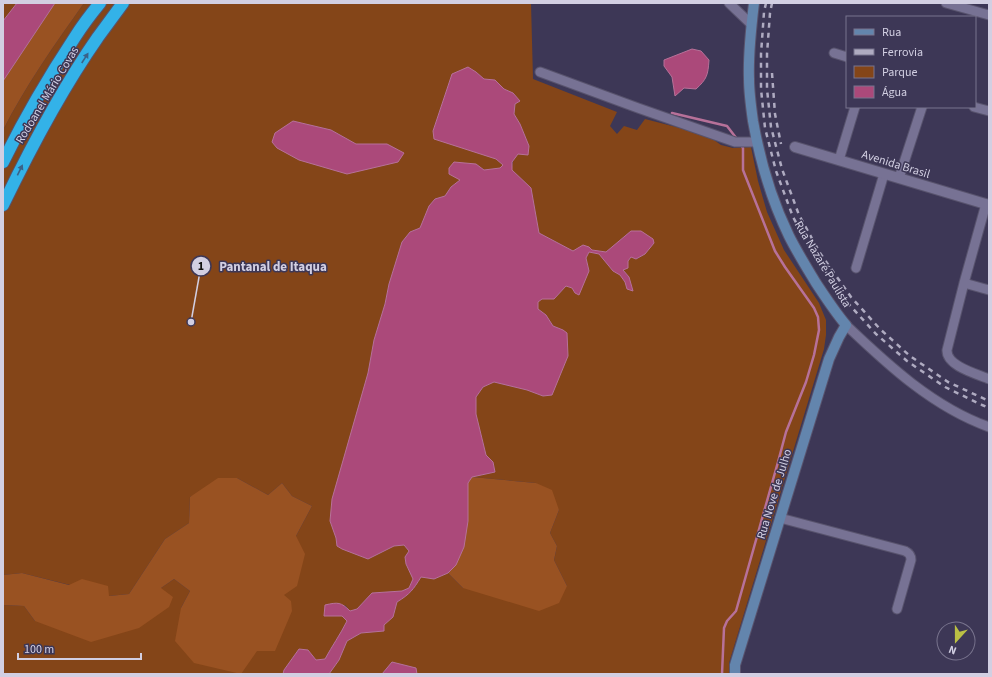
<svg xmlns="http://www.w3.org/2000/svg" width="992" height="677" font-family="'Source Sans 3',sans-serif">
  <rect width="100%" height="100%" fill="#3d3756"/>
  <!-- green -->
  <path fill="#844518" fill-rule="evenodd" d="M3,3H17L3,21Z
    M84,3H531L533,79L617,112L610,126L617,134L624,126L637,130L645,119L707,135L721,145L733,148L751,147L758,181L767,212L784,250L819,303L826,320V335L824,349L729,663V674H417L416,668L392,662L382,674H329L339,660L347,641L361,633L383,631V625L393,617L397,602C410,594 413,590 421,577L434,579L448,573L463,588L567,586L554,560L557,546L550,533L559,510L536,483L472,477L495,472L493,462L486,455L476,414V397L483,387L493,382L527,390L543,396L563,330L553,326L546,315L538,309L537,302L542,299H554L566,286L572,288L575,293L589,271L586,258L589,252L599,254L613,271L620,275L625,282L627,289L633,291L629,277L622,269L631,257L637,259L645,254L654,243L631,231L606,252L592,250L573,251L539,233L531,188L512,170C512,156 518,154 529,146L520,124L514,114L515,104L519,101L513,93L504,89L495,80L484,79L476,72L452,74L433,131L496,159L503,165L500,168L484,170L476,164L460,180L451,187L445,196L435,199L429,206L420,228L410,232L402,242L389,284L385,304L374,340L368,373L330,521L336,538L337,546L368,559L394,546L404,545L409,551L405,557L406,564L413,579L409,588L402,591L372,593L357,609L350,611L345,605L342,616L347,621L337,639L331,648L325,659L316,660L308,650L299,649L284,670L283,674H3V605L24,606L35,621L161,588L174,579L190,591L181,608L284,595L296,536L312,506L292,496L282,483L268,495L237,478L190,497L189,523L165,539L129,594L109,596L70,585L22,573L3,575V130C26,85 55,44 84,3ZM293,121L331,130L356,144H387L398,162Z"/>
  <!-- forest -->
  <path fill="#995222" d="M55,3H84C55,44 26,85 3,130V81Z
    M472,477L536,483L552,490L559,510L550,533L557,546L554,560L567,586L559,603L539,611L463,588L448,573L456,565L468,521V483Z
    M218,478H237L268,495L282,483L292,496L312,506L296,536L305,554L297,586L284,595L291,601L292,611L275,651H257L241,674L194,663L175,641L181,608L190,591L174,579L161,588L173,597L169,607L139,628L91,642L35,621L24,606L3,605V575L22,573L69,585L82,579L108,586L109,596L129,594L165,539L189,523L190,497Z"/>
  <!-- water -->
  <path fill="#ab497a" stroke="#b77199" d="M17,3H55L3,81V21Z
    M692,49L701,51L709,60C708,75 707,79 696,89L684,88L675,96L672,77L664,66V60Z
    M468,67L476,72L484,79L495,80L504,89L513,93L520,101L515,104L514,114L520,124L529,146L528,155L518,154L512,162V170L531,188L539,233L573,251L583,245L589,247L592,250L606,252L631,231H641L653,239L654,243L645,254L636,259L631,257L628,261V268L623,270L629,277L633,291L627,289L625,282L620,275L613,271L599,254L589,252L586,258L589,271L579,295L575,293L572,288L566,286L554,299H542L538,302V309L546,315L553,326L563,330L567,333L568,356L561,373L552,395L543,396L527,390L494,382L483,387L476,397V414L486,455L493,462L495,472L472,477L468,483V521L464,547L456,565L448,573L434,579L421,577C413,590 410,594 397,602L393,617L384,625V631L361,633L347,641L339,660L329,674H283L284,670L299,649L308,650L316,660L325,659C332,646 340,635 347,621L342,616H324L325,605C338,602 341,602 350,611L357,609L372,593L402,591L409,588L413,579L406,564L405,557L409,551L404,545L394,546L368,559L342,549L337,546L336,538L330,521L332,499L368,373L374,340L385,304L389,284L402,242L410,232L420,228L429,206L435,199L445,196L451,187L460,180L449,174V168L454,162L476,164L484,170L500,168L503,165L496,159L434,139L433,131L452,74Z
    M293,121L331,130L356,144H387L404,153L398,162L347,174L299,160L277,148L272,142L275,133Z
    M392,662L416,668L417,674H382Z"/>
  <g fill="none" stroke-linecap="round" stroke-linejoin="round">
    <!-- stream -->
    <path stroke="#b77199" stroke-width="2.5" d="M672,113L727,126L737,139
      M722,674L724,628L727,621L736,611L778,462L786,432L806,382L814,355L819,330L818,317L814,308L785,267L775,251L743,170V148L741,145"/>
    <defs>
      <path id="minor" d="M729,3L751,24
        M946,3L989,15
        M834,53L847,57
        M540,72L638,108L735,142H757
        M974,107L989,111
        M839,160L855,107
        M899,178L922,107
        M986,204L964,283L947,350C946,366 977,374 989,379
        M856,268L884,174
        M964,283L989,290
        M846,325C888,365 933,407 989,427
        M780,518L905,551C909,553 911,555 911,560L897,609"/>
      <path id="tertiary" d="M795,147L989,205"/>
      <path id="secondary" d="M735,674V665L829,359L839,337L846,325C835,312 826,298 816,283C807,268 797,252 789,236C771,199 760,161 753,121C751,107 749,93 749,79C748,53 751,28 754,3"/>
      <path id="motorway" d="M3,162C24,119 48,78 75,37C82,26 91,14 100,3
        M3,205C31,147 61,90 98,37C106,26 115,14 123,3"/>
    </defs>
    <!-- minor casing -->
    <use href="#minor" stroke="#58536d" stroke-width="11"/>
    <!-- tertiary casing -->
    <use href="#tertiary" stroke="#58536d" stroke-width="12"/>
    <!-- secondary casing -->
    <use href="#secondary" stroke="#58536d" stroke-width="12"/>
    <!-- motorway casing -->
    <use href="#motorway" stroke="#58536d" stroke-width="14"/>
    <!-- minor -->
    <use href="#minor" stroke="#777294" stroke-width="9"/>
    <!-- tertiary -->
    <use href="#tertiary" stroke="#777294" stroke-width="10"/>
    <!-- secondary -->
    <use href="#secondary" stroke="#6385ad" stroke-width="10"/>
    <!-- motorway -->
    <use href="#motorway" stroke="#33b2e8" stroke-width="12"/>
    <!-- rail -->
    <path stroke="#afabc1" stroke-width="2.5" stroke-dasharray="5 5" stroke-linecap="butt" d="M766,3L764,12L761,54V89L765,128L776,171L793,217L815,256L846,301L876,334L907,361L945,387L982,405L989,408
      M772,3L770,13L767,54V89L771,127L782,169L799,215L820,253L851,297L880,329L910,356L948,382L989,401
      M772,73L775,114L781,144"/>
  </g>
  <!-- one-way arrows -->
  <defs><path id="oneway-solid" d="M-6-.8H1V-3.2L6.5 0L1 3.2V.8H-6Z"/></defs>
  <g fill="#3a6289">
    <use href="#oneway-solid" transform="translate(85 58) rotate(-57)"/>
    <use href="#oneway-solid" transform="translate(20 170) rotate(-64)"/>
  </g>
  <g text-anchor="middle" stroke-width="3" stroke-linejoin="round" paint-order="stroke">
    <!-- street labels -->
    <g font-size="12" fill="#d2cfe2" stroke="#3d3756">
      <text transform="translate(47 95) rotate(-59)" y="4">Rodoanel Mário Covas</text>
      <text transform="translate(896 164) rotate(17)" y="4">Avenida Brasil</text>
      <text transform="translate(823 264) rotate(59)" y="4">Rua Nazaré Paulista</text>
      <text transform="translate(774 494) rotate(-73)" y="4">Rua Nove de Julho</text>
    </g>
  </g>
  <!-- callouts -->
  <path fill="none" stroke="#d2cfe2" stroke-width="1.5" d="M191 322L201 266"/>
  <g fill="#d2cfe2" stroke="#3d3756" stroke-width="1.5">
    <circle cx="191" cy="322" r="4"/>
    <circle cx="201" cy="266" r="10"/>
  </g>
  <g font-size="12" text-anchor="middle" font-weight="bold" fill="#111">
    <text x="201" y="270">1</text>
  </g>
  <g font-size="13" text-anchor="middle" font-weight="bold" fill="#d2cfe2" stroke="#3d3756" stroke-width="3" stroke-linejoin="round" paint-order="stroke">
    <text x="273" y="271">Pantanal de Itaqua</text>
  </g>
  <!-- border -->
  <rect width="992" height="677" fill="none" stroke="#d2cfe2" stroke-width="8"/>
  <!-- legend -->
  <rect x="846" y="16" width="130" height="92" fill="#3d3756" stroke="#79748e"/>
  <rect x="854" y="29" width="20" height="6" fill="#6385ad" stroke="#79748e"/>
  <text x="882" y="36" font-size="12" fill="#d2cfe2">Rua</text>
  <rect x="854" y="49" width="20" height="6" fill="#afabc1" stroke="#79748e"/>
  <text x="882" y="56" font-size="12" fill="#d2cfe2">Ferrovia</text>
  <rect x="854" y="66" width="20" height="12" fill="#844518" stroke="#79748e"/>
  <text x="882" y="76" font-size="12" fill="#d2cfe2">Parque</text>
  <rect x="854" y="86" width="20" height="12" fill="#ab497a" stroke="#79748e"/>
  <text x="882" y="96" font-size="12" fill="#d2cfe2">Água</text>
  <!-- north arrow -->
  <g transform="translate(956 641) rotate(201)"><circle r="19" fill="#3d3756" stroke="#79748e"/>
  <path d="M0-3L7 15L0 10L-7 15Z" fill="#bbc044"/>
  <text y="-6" font-size="11" font-weight="bold" text-anchor="middle" fill="#d2cfe2">N</text>
  </g>
  <!-- scale -->
  <path d="M18 653v6h123v-6" fill="none" stroke="#d2cfe2" stroke-width="2"/>
  <text x="24" y="653" font-size="12" fill="#d2cfe2" stroke="#3d3756" stroke-width="3" paint-order="stroke">100 m</text>
</svg>
